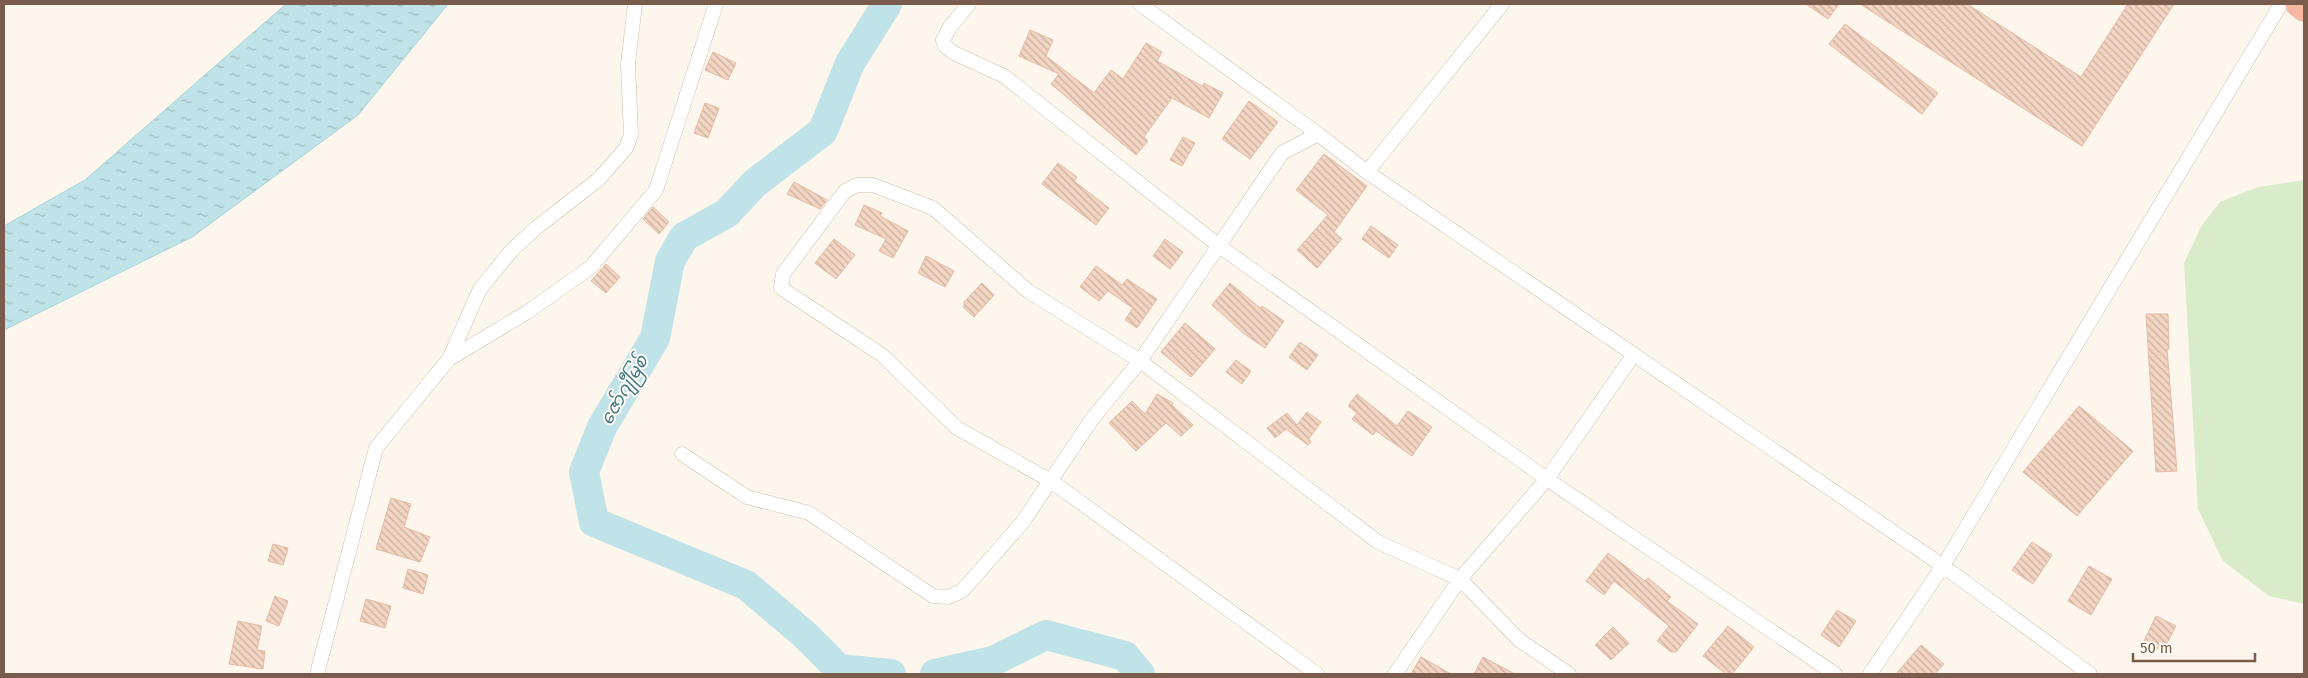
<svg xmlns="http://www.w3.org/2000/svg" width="2308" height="678" font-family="'Fira Sans','Noto Sans Myanmar',sans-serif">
  <defs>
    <pattern id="water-ripples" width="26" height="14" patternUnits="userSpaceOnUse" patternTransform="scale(1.25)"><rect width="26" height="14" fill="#bfe3e8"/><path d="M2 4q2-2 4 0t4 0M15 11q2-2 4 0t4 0" fill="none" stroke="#a0bbbe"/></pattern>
    <pattern id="building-back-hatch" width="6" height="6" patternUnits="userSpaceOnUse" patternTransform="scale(1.25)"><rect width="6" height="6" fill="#f3d5c3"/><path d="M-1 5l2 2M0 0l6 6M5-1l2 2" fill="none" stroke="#cab0a1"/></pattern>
  </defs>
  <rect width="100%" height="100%" fill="#fdf6ec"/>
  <!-- pitch -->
  <path fill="#d8ecc9" d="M2304,180V604L2269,596L2223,561L2198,509L2184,263L2202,225L2220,202L2258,187Z"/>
  <!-- water -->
  <path fill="url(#water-ripples)" stroke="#a5d3da" d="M286,4H448L358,115L192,237L4,330V226L85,180Z"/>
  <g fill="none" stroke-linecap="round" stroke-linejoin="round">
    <!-- river -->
    <path stroke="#bfe3e8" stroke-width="30" d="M887,4L850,63L823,131L755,183L727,213L684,237L670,261L655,338L602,427L584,472L594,522L746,585L804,634L839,669L891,674
      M935,674L993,661L1046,635L1125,656L1140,674"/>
  </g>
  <!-- building -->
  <path fill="url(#building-back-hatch)" stroke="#e6bba3" d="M1806,4H1839L1828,19Z
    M1860,4H1967L2081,77L2128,4H2174L2082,146Z
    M1845,24L1938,93L1922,114L1829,44Z
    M1030,30L1053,40L1046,56L1094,93L1111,70L1123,79L1146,43L1162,52L1157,61L1202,86L1204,83L1223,93L1209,118L1172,98L1144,137L1148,141L1136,155L1051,84L1059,74L1019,56Z
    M713,52L736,63L728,80L705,70Z
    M1249,101L1278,122L1250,159L1222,139Z
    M705,103L719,108L708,138L694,133Z
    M1183,137L1195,143L1182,166L1170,160Z
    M1324,154L1367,186L1334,232L1342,239L1317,268L1297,250L1328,215L1296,190Z
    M1058,163L1077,177L1074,181L1109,208L1096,225L1042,184Z
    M794,182L827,200L820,209L787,194Z
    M864,205L882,213L880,216L908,231L893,258L879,251L886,239L855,225Z
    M653,207L669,222L659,234L643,219Z
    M1371,226L1398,245L1389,258L1362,239Z
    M834,239L855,255L836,279L815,263Z
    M1165,239L1183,252L1170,269L1153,256Z
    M926,256L954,271L945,287L918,273Z
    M606,264L620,277L606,293L591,281Z
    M1096,266L1122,285L1127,279L1157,299L1137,328L1125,320L1133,308L1108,291L1099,301L1080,287Z
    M982,283L994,295L974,317L964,308V302Z
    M1230,283L1260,308L1262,306L1284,321L1265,348L1243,333L1212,305Z
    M2146,314H2168L2169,349H2167L2177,471L2156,472Z
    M1185,323L1215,349L1191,377L1161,352Z
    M1300,342L1318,355L1307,370L1289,357Z
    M1236,360L1251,371L1242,384L1226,372Z
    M1157,394L1173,403L1172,405L1193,425L1181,436L1166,423L1136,451L1109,423L1132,401L1145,414Z
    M1357,394L1397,426L1408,411L1432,427L1412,456L1376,431L1373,435L1352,419L1357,413L1348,406Z
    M2079,406L2133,451L2077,516L2023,472Z
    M1307,412L1321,422L1309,439L1311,442L1308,445L1286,429L1275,438L1267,428L1287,413L1297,425Z
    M391,498L411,504L404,527L430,537L420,562L376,549Z
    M2032,542L2052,555L2033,584L2012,570Z
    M273,544L288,548L283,565L268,561Z
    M1608,553L1645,581L1648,578L1671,597L1667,601L1698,624L1676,652H1671L1657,641L1669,626L1614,581L1604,595L1586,581Z
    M2089,566L2112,579L2091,615L2068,601Z
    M408,569L428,575L423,594L403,588Z
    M275,596L288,601L279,626L266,621Z
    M366,599L391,606L385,628L360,621Z
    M1837,610L1856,621L1839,647L1821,635Z
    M2156,616L2176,626L2163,651L2144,641Z
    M238,621L262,626L257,650L265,651L263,669L229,664Z
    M1728,626L1754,647L1732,674H1726L1703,656Z
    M1613,627L1629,643L1611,660L1595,645Z
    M1921,645L1944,664L1935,674H1896Z
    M1421,657L1451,674H1411Z
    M1483,657L1515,674H1474Z"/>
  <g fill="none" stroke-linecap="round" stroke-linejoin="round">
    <defs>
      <path id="street" d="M969,4L950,27L943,40L945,46L954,53L1004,76L1219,246L1547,479L1835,674
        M1140,4L1318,134
        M1367,172L1502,4
        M449,359L480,289L512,250L536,228L599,179L626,148L631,135L628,64L635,4
        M682,454L747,497L809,513L933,596L948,597L962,591L1022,523L1092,419L1140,361L1282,153L1318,134L1367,172L1943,566L2090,674
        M317,674L376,448L449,359L529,311L591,267L656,190L716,4
        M1317,674L1051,481L957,428L882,355L781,288L783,274L845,191L857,185H873L933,208L1028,291L1140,361L1378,542L1460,579L1519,640L1569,674
        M1395,674L1460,579L1547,479L1634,354
        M1870,674L1943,566L2281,4"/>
      <path id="highway" d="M2298,4L2304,9"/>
    </defs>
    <!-- street casing -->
    <use href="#street" stroke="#d1beb0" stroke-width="15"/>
    <!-- highway casing -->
    <use href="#highway" stroke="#dad1cd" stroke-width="26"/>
    <!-- street -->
    <use href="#street" stroke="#fff" stroke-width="14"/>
    <!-- highway -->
    <use href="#highway" stroke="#f7b7a3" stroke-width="25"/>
  </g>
  <g text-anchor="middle" stroke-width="4" stroke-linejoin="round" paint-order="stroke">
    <!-- water labels -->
    <g font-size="18" font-style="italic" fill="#437c86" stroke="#fffaf3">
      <text transform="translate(624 390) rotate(-60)" y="6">ဇော်ဂျီမြစ်</text>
    </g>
  </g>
  <!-- border -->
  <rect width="2308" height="678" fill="none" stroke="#7a5c4d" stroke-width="10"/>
  <!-- scale -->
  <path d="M2133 653v8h122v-8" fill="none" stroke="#7a5c4d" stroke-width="2.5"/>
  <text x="2140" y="653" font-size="15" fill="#7a5c4d" stroke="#fffaf3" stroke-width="4" paint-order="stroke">50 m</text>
</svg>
